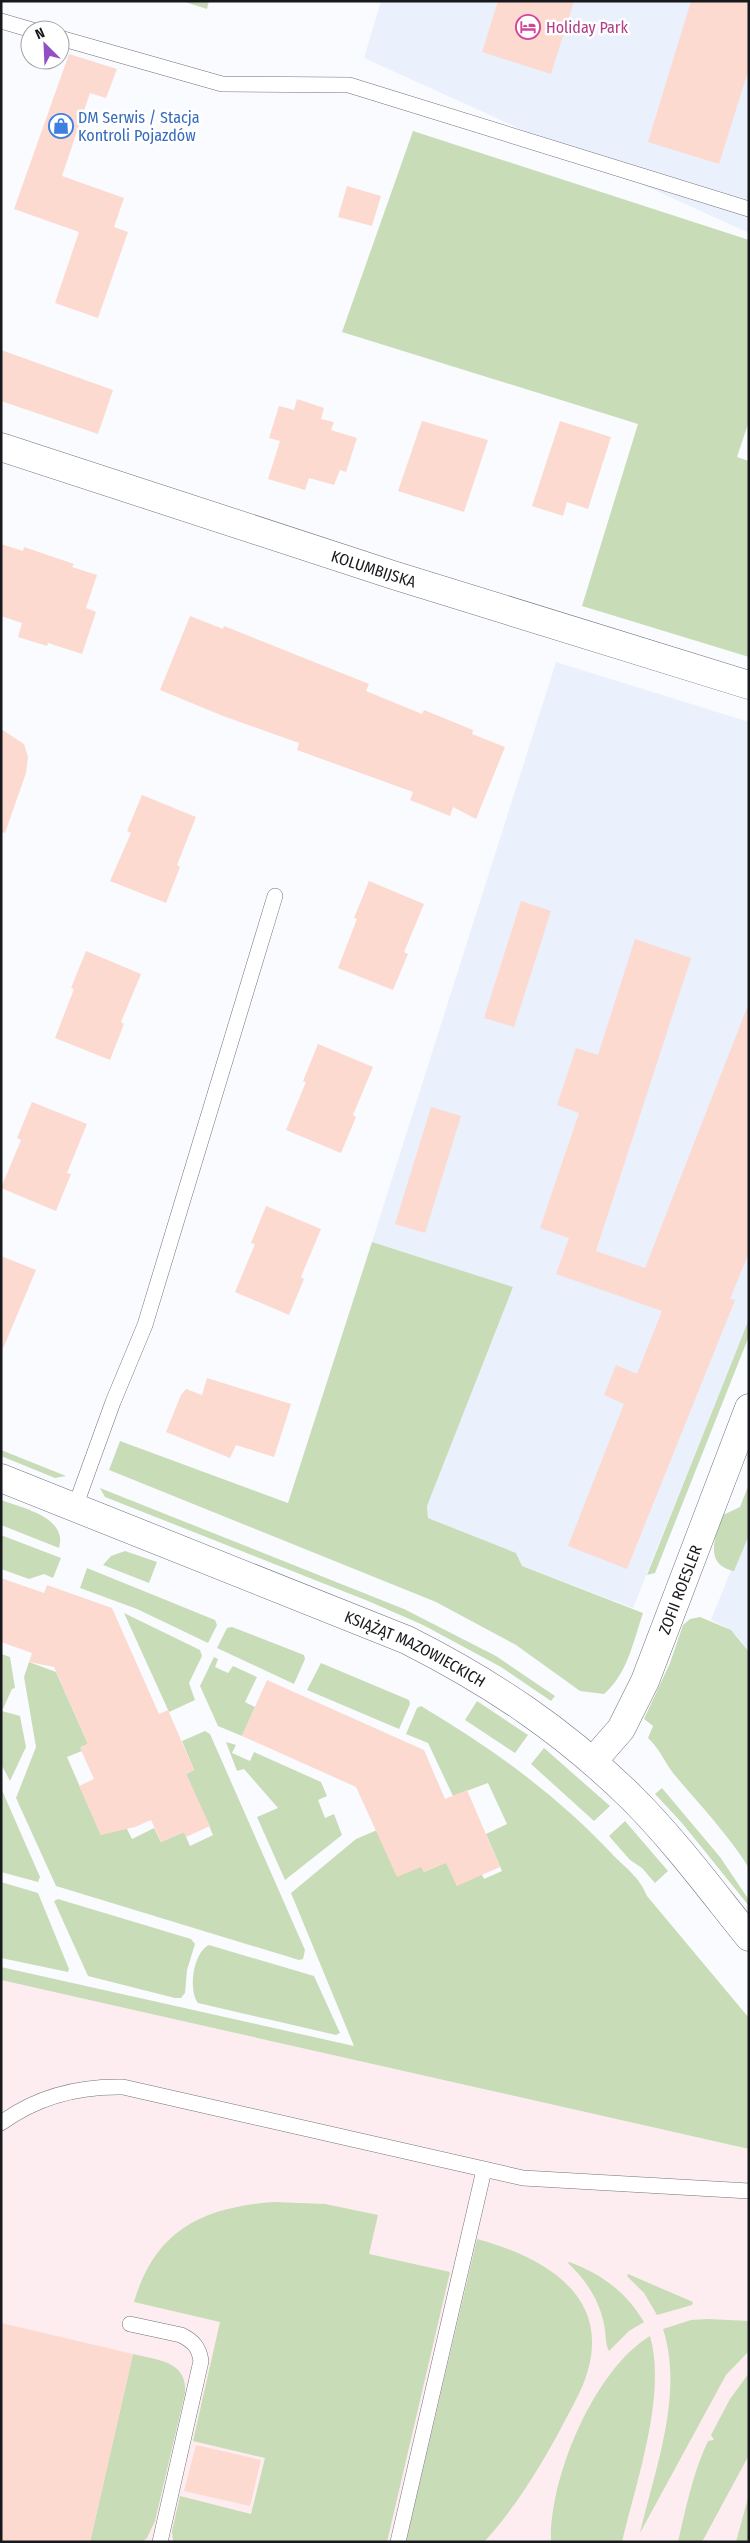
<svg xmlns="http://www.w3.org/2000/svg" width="750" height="2543" font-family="'Fira Sans Condensed',sans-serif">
  <rect width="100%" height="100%" fill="#fafbff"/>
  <!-- built -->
  <path fill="#eaf0fc" d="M381,1H749V233L364,58Z
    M556,662L749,722V1319L633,1608L522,1566L516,1553L428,1518L427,1506L513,1287L372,1242Z
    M749,1526V1652L737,1636L726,1627L711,1620Z"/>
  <!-- industrial -->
  <path fill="#fdedf0" d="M1,1980L749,2149V2542H1Z"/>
  <!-- green -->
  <path fill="#c9dcb8" d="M182,1H209L207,9Z
    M413,131L749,240V421L737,457L749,461V657L582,606L638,424L342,332Z
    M372,1242L513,1287L427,1506L428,1518L516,1553L522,1566L643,1613C633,1642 628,1673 604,1694L580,1691L516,1645L436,1602L109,1470L120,1441L288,1503Z
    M749,1319V1336L655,1573L647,1575Z
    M1,1450L66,1476L55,1478L1,1456Z
    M749,1484V1535L734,1571C703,1564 715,1536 723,1515L740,1507Z
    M100,1488L404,1609L496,1656L555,1696L551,1701L501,1667L423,1625L368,1601L105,1497Z
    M1,1500C22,1508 68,1517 59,1548L1,1525Z
    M1,1535L61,1558L53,1578L44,1574L29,1579L1,1569Z
    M125,1551L157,1562L149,1583L103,1565L111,1556Z
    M87,1568L215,1620L217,1625L208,1643L137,1609L80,1588Z
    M124,1613L200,1650L202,1656L189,1683L195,1700L169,1712Z
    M700,1617L731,1630L749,1652V1868C727,1833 699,1804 673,1773C664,1761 659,1748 648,1738L653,1726L644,1719L670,1663L683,1625L690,1619Z
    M232,1627L304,1655L305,1659L294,1684L217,1648L227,1628Z
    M1,1654L10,1657L15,1688L12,1689L2,1711L20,1716L26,1747L10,1781L1,1764Z
    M214,1657L218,1659L215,1667L228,1673L233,1666L257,1677L245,1702L255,1707L242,1736L218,1726L200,1686Z
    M29,1662L56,1672L88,1744L81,1747L82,1751L67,1757L101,1835L125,1825L132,1839L154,1828L161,1842L184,1832L190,1846L213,1835L186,1774L194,1770L182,1741L205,1731L210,1734L305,1950L303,1959L299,1960L56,1886L16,1798L36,1747L24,1677Z
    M321,1663L409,1700L410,1704L399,1729L307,1690Z
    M477,1701L528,1735L515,1753L465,1720Z
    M421,1706C492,1748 557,1795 614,1856C627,1869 640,1878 647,1896L749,2018V2149L1,1980V1967L354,2046L291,1893L356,1839L377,1830L418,1860L424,1872L447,1862L457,1886L478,1866L484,1879L502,1871L486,1834L507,1824L488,1783L453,1796L428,1743L406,1734L417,1708Z
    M226,1742L236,1745L232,1753L250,1761L254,1752L321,1782L327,1796L318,1800L325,1818L334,1814L342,1835L285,1880L257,1817L278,1808L244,1769L237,1771Z
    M544,1748L610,1806L594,1821L531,1764Z
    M1,1788L40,1877L38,1882L1,1872Z
    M662,1788L720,1857L749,1900V1906L682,1823L655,1794Z
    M625,1821L668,1871L655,1883L642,1868L630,1860L609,1836Z
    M1,1882L38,1893L69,1969L68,1972L1,1958Z
    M58,1899L191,1939L195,1944L187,1970L185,1993L181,1998H175L88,1976L54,1901Z
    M209,1945L314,1976L340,2033L336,2035L198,2003C188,1991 193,1952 209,1945Z
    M274,2202L325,2204L378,2215L369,2254L450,2272L387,2542H173L172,2531L180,2496L251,2514L265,2458L193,2441L220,2322L134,2302C155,2230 203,2207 274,2202Z
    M477,2239C539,2256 610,2292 588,2370C582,2392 569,2412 559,2432C537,2472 515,2508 484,2542H406Z
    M569,2262C602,2274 626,2292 644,2322L629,2331L609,2351C605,2345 606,2332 604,2324C599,2300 586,2280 568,2263Z
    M628,2274L693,2302L692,2305L657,2315L644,2293L627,2276Z
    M708,2319L749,2321V2351L726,2375L640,2533C655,2469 684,2394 663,2329L691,2320Z
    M650,2336C667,2395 636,2482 622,2542H551C549,2478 594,2370 650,2336Z
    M133,2354C157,2360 188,2361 185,2393L155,2521L147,2538L142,2542H90Z
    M749,2373V2455L702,2542H678C686,2507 693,2473 708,2441L714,2440L711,2435L730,2399Z
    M749,2494V2542H736Z"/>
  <!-- building -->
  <path fill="#fcdad0" d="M498,1H574L551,74L482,52Z
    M691,1H749V68L719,164L648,142Z
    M69,54L117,69L106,98L90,93L62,176L124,198L114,227L128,232L98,318L55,303L79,232L14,209Z
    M347,186L381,196L372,226L338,217Z
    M1,350L113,390L98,434L1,401Z
    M297,399L324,408L321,419L334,422L331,430L357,438L346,472L340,470L334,485L309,478L305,490L268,479L280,441L269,438L279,406L294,410Z
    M422,421L488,440L464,512L398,491Z
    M560,421L611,437L588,509L567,502L563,516L532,506Z
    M1,544L23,551L24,547L74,564L72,567L97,575L86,608L96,612L82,654L48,643L47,646L18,637L22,623L1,616Z
    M190,616L223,629L224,626L369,684L366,691L422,714L424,710L473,730L472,734L505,747L476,819L453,807L450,816L410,800L413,792L297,750L299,743L223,716L160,690Z
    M1,729L24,744L28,757L26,773L5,833L1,832Z
    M142,795L196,817L177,865L180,867L166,903L110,881L131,833L127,831Z
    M369,881L424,904L404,952L408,954L393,990L338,968L357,919L354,918Z
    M521,901L551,911L514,1027L484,1018Z
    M635,939L691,958L596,1251L645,1268L747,1008H749V1252L730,1299L735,1300L627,1569L568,1546L624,1404L604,1395L616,1365L637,1374L662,1311L556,1274L569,1238L540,1228L579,1113L557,1105L576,1048L598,1055Z
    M86,951L141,974L121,1022L124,1024L110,1060L55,1038L74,989L71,988Z
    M318,1044L373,1067L353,1115L356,1117L341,1153L286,1130L306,1082L303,1081Z
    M32,1102L87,1124L67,1173L71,1174L56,1211L1,1188L21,1140L17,1138Z
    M431,1107L461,1116L425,1233L395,1224Z
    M266,1206L321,1229L301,1277L304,1279L289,1315L235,1292L255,1244L251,1243Z
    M1,1256L36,1270L2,1351H1Z
    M207,1378L291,1404L274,1457L236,1445L230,1458L166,1432L181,1395L186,1389L202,1395Z
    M1,1578L44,1593L47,1585L112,1608L159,1714L168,1710L194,1770L186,1774L210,1826L186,1837L184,1832L161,1842L151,1820L135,1827L101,1835L79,1786L94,1779L80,1748L88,1744L54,1667L29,1662L32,1653L1,1642Z
    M267,1680L424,1750L445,1799L467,1790L500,1867L457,1886L446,1863L424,1872L421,1867L397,1877L356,1787L242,1736Z
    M1,2323L133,2354L90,2542H1Z
    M196,2445L261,2460L250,2506L184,2491Z"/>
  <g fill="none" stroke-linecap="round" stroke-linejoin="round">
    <defs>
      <path id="lane" d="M1,21L32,30
        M60,38L222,84L349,85L749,209
        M75,1507L113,1402L145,1325L275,896
        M1,2123C38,2096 78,2086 123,2087L523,2178L749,2191
        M130,2324L181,2335C193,2341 199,2347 201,2361L160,2542
        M398,2542L484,2170"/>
      <g id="street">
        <path id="s1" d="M1,447L393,575L749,685"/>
        <path id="s2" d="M1,1478L407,1640C492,1683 564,1731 632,1798C675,1841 711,1890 749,1937"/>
        <path id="s3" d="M593,1761L621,1729L645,1681L749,1408"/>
      </g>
    </defs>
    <!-- lane casing -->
    <use href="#lane" stroke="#70737b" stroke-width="16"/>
    <!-- street casing -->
    <use href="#street" stroke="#70737b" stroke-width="29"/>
    <!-- lane -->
    <use href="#lane" stroke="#fff" stroke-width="15"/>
    <!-- street -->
    <use href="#street" stroke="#fff" stroke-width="28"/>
  </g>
  <!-- icons -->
  <defs>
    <symbol id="hotel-ring" viewBox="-11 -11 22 22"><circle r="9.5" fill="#fff" stroke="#d1479c" stroke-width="1.5"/><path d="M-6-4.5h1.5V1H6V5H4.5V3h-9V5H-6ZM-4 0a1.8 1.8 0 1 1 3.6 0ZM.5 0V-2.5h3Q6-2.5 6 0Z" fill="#d1479c"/></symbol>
    <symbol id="shop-ring" viewBox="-11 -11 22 22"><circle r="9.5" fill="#fff" stroke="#3f7fe0" stroke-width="1.5"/><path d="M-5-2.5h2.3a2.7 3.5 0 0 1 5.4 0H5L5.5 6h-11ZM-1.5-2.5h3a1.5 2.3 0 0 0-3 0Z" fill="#3f7fe0"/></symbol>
  </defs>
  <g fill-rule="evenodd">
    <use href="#hotel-ring" x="514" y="13" width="28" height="28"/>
    <use href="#shop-ring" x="47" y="112" width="28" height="28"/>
  </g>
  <g text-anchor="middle" stroke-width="5" stroke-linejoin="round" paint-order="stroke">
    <!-- hotel labels -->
    <g font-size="16" fill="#b23c85" stroke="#fff" text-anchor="start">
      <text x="546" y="33">Holiday Park</text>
    </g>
    <!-- shop labels -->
    <g font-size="16" fill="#366cbe" stroke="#fff" text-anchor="start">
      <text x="78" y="123">DM Serwis / Stacja<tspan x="78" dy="18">Kontroli Pojazdów</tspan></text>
    </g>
    <!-- street labels -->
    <g font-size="16" fill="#17191c" stroke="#fff">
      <text dy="6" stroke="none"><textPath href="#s1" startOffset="392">KOLUMBIJSKA</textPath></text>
      <text dy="6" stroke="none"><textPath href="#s3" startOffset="194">ZOFII ROESLER</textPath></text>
      <text dy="6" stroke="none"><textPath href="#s2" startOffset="448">KSIĄŻĄT MAZOWIECKICH</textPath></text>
    </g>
  </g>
  <!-- border -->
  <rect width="750" height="2543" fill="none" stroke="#17191c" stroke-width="5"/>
  <!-- north arrow -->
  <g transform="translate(45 45) rotate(336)"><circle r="24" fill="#ffffff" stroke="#a2a3a4"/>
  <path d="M0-4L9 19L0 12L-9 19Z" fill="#924fc4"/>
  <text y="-8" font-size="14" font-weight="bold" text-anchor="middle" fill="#17191c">N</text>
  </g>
</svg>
